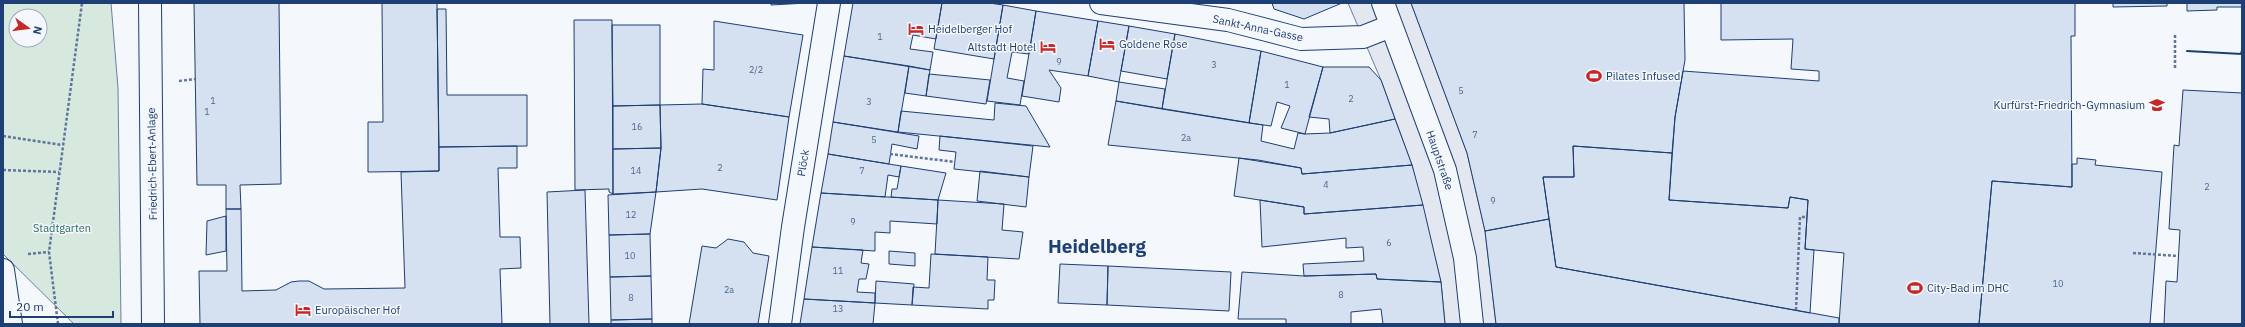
<svg xmlns="http://www.w3.org/2000/svg" width="2245" height="327" font-family="'IBM Plex Sans',sans-serif">
  <rect width="100%" height="100%" fill="#f4f7fb"/>
  <!-- green -->
  <path fill="#d7e8df" stroke="#687fa3" fill-rule="evenodd" d="M3,3H111L118,88L121,324H74L3,254ZM16,16H40V40H16Z"/>
  <!-- parking -->
  <path fill="#e3e8f0" stroke="#687fa3" d="M1348,3H1411L1467,153L1485,231L1496,324H1445L1441,282L1412,165L1381,80Z"/>
  <!-- building -->
  <path fill="#d5e0f0" stroke="#1d3f73" d="M194,3H279L281,184L240,185L241,209H226V185H197Z
    M382,3H437L439,171L368,172V122H383Z
    M771,3H807L771,5Z
    M853,3H942L936,39L913,35L910,49L933,52L930,70L844,56Z
    M942,3H989L1003,5L994,59L934,49Z
    M1272,3H1342L1304,19L1274,9Z
    M1411,3H1684L1685,60L1675,117L1672,153L1573,146L1574,177H1543L1549,219L1485,231L1467,153Z
    M1721,3H2075V36H2071L2072,187L1992,181L1979,324H1839L1844,253L1805,249L1808,200L1790,197L1788,208L1669,200L1675,117L1683,71L1819,81V71L1791,69L1793,39L1721,40Z
    M2113,3H2167V6L2113,7Z
    M2187,3H2242V7H2217V10L2187,11Z
    M1003,5L1036,11L1029,54L1012,52L1007,78L1024,81L1020,105L987,101Z
    M437,9H446L447,95H527V146L439,147Z
    M1036,11L1098,21L1088,76L1049,70L1061,88L1059,102L1022,96Z
    M574,20H612L613,194L609,192V189L575,190Z
    M714,21L803,35L789,117L702,104L703,69L714,70Z
    M1098,21L1129,26L1119,82L1088,76Z
    M612,25H660V105L613,106Z
    M1129,26L1175,34L1167,79L1121,71Z
    M1175,34L1261,51L1249,123L1162,109Z
    M1261,51L1323,67L1305,134L1281,128L1290,106L1277,102L1271,126L1249,123Z
    M844,56L909,66L898,132L833,122Z
    M909,66L930,70L926,96L905,93Z
    M1323,67H1369L1381,80L1395,119L1330,133L1329,119L1309,117Z
    M929,74L990,80L986,104L926,96Z
    M1119,82L1165,89L1162,109L1116,101Z
    M2183,90L2242,93V324H2164L2166,281L2177,282L2180,230L2169,229L2174,145L2179,146Z
    M1116,101L1263,125L1261,141L1294,149L1298,133L1305,134L1330,133L1395,119L1412,165L1302,174L1301,168L1258,160L1108,145Z
    M995,103L1026,106L1050,147L898,132L901,111L994,120Z
    M702,104L789,117L777,200L702,189L656,192L661,148L660,105Z
    M660,105L661,148L613,149V106Z
    M833,122L919,136L917,149L892,144L889,164L828,154Z
    M940,136L1033,146L1029,177L954,169L956,152L939,150Z
    M517,146V168H498L500,237H520L521,268L500,269L502,324H200L199,271H227L226,209H241L242,291L276,290L291,282L299,281H309L324,289L405,288L401,172L439,171V147Z
    M1573,146L1672,153L1669,200L1788,208L1790,197L1808,200L1805,249L1814,250L1810,313L1556,267L1543,177H1574Z
    M661,148L656,192L613,194V149Z
    M828,154L901,166L899,177L888,175L885,197L821,193Z
    M1239,158L1301,168L1302,174L1412,165L1423,205L1304,214V207L1234,196Z
    M2077,158L2096,160L2095,165L2162,172L2150,324H1979L1992,181L2072,187V164H2077Z
    M901,166L946,173L938,200L891,197L892,189H897Z
    M980,171L1029,177L1026,207L977,201Z
    M585,190L589,324H550L547,192Z
    M656,192L650,234L609,235L608,195Z
    M821,193L938,200L937,224L890,221V233L875,232V251L812,247Z
    M938,200L1004,204L1002,230L1023,232L1019,259L935,254Z
    M1260,200L1304,207V214L1423,205L1441,282L1377,279L1376,274L1304,276L1303,264L1364,261L1363,247L1346,248V238L1262,247Z
    M226,216V251L206,255L207,221Z
    M1549,219L1556,267L1839,318V324H1496L1485,231Z
    M650,234L651,276L610,277L609,235Z
    M728,239L744,242L753,253L769,256L758,324H689L702,246L716,248Z
    M812,247L863,250L861,263L869,264L866,279H859L857,292L875,293V303L804,299Z
    M889,251L915,253V266L889,264Z
    M931,254L988,257L987,280H995L994,300H988V309L912,305L913,287L929,288Z
    M1060,264L1108,266L1107,305L1058,303Z
    M1108,266L1231,272L1229,311L1107,305Z
    M1242,272L1304,276L1376,274L1377,279L1441,282L1445,324H1383L1381,309L1351,312V324H1286V319H1238Z
    M651,276L652,319L611,320L610,277Z
    M876,281L914,284L912,305L875,303Z
    M804,299L875,303L873,324H800Z
    M652,319V324H611V320Z"/>
  <g fill="none" stroke-linecap="round" stroke-linejoin="round">
    <defs>
      <path id="minor" d="M1101,3L1228,20L1301,39L1363,37L1391,26
        M1383,3L1445,170L1465,258L1472,324
        M3,270L11,324
        M780,324L793,227L829,3"/>
      <path id="major" d="M150,3L153,324"/>
    </defs>
    <!-- minor casing -->
    <use href="#minor" stroke="#1d3f73" stroke-width="24"/>
    <!-- major casing -->
    <use href="#major" stroke="#1d3f73" stroke-width="24"/>
    <!-- path -->
    <path stroke="#5e769c" stroke-width="2.5" stroke-dasharray="3 2" stroke-linecap="butt" d="M2241,54L2242,50
      M2175,68V34
      M179,81L195,79
      M3,136L62,145
      M890,154L955,162
      M3,170L59,172
      M2133,253L2178,256
      M28,254L49,252
      M1796,310L1800,217H1806
      M58,324L49,252L82,3"/>
    <!-- minor -->
    <use href="#minor" stroke="#f4f7fb" stroke-width="22"/>
    <!-- major -->
    <use href="#major" stroke="#f4f7fb" stroke-width="22"/>
    <!-- wall -->
    <path stroke="#1d3f73" stroke-width="2" d="M2187,51L2242,54"/>
  </g>
  <!-- icons -->
  <defs>
    <symbol id="hotel-bare" viewBox="-9 -9 18 18"><path d="M-6-4.5h1.5V1H6V5H4.5V3h-9V5H-6ZM-4 0a1.8 1.8 0 1 1 3.6 0ZM.5 0V-2.5h3Q6-2.5 6 0Z" fill="#c62828" stroke="#f4f7fb" stroke-width="2.5" paint-order="stroke"/></symbol>
    <symbol id="stadium-bare" viewBox="-9 -9 18 18"><path d="M0-5a6.5 5 0 1 0 0 10a6.5 5 0 1 0 0-10ZM-3.5-1.8h7v3.6h-7Z" fill="#c62828" stroke="#f4f7fb" stroke-width="2.5" paint-order="stroke"/></symbol>
    <symbol id="school-bare" viewBox="-9 -9 18 18"><path d="M0-5L7-2L0 1L-7-2ZM-4 1L0 2.5L4 1V4Q0 6-4 4Z" fill="#c62828" stroke="#f4f7fb" stroke-width="2.5" paint-order="stroke"/></symbol>
  </defs>
  <g fill-rule="evenodd">
    <use href="#hotel-bare" x="905" y="18" width="22" height="22"/>
    <use href="#hotel-bare" x="1096" y="33" width="22" height="22"/>
    <use href="#hotel-bare" x="1037" y="36" width="22" height="22"/>
    <use href="#stadium-bare" x="1583" y="65" width="22" height="22"/>
    <use href="#school-bare" x="2146" y="94" width="22" height="22"/>
    <use href="#stadium-bare" x="1904" y="277" width="22" height="22"/>
    <use href="#hotel-bare" x="292" y="299" width="22" height="22"/>
  </g>
  <g text-anchor="middle" stroke-width="3" stroke-linejoin="round" paint-order="stroke">
    <!-- number labels -->
    <g font-size="9" fill="#4b6792">
      <text x="880" y="40">1</text>
      <text x="1059" y="65">9</text>
      <text x="1214" y="68">3</text>
      <text x="756" y="73">2/2</text>
      <text x="1287" y="88">1</text>
      <text x="1461" y="94">5</text>
      <text x="1351" y="102">2</text>
      <text x="213" y="104">1</text>
      <text x="869" y="105">3</text>
      <text x="207" y="115">1</text>
      <text x="637" y="130">16</text>
      <text x="1475" y="138">7</text>
      <text x="1186" y="141">2a</text>
      <text x="874" y="143">5</text>
      <text x="720" y="171">2</text>
      <text x="636" y="174">14</text>
      <text x="862" y="174">7</text>
      <text x="1326" y="188">4</text>
      <text x="2207" y="190">2</text>
      <text x="1493" y="204">9</text>
      <text x="631" y="218">12</text>
      <text x="853" y="225">9</text>
      <text x="1389" y="246">6</text>
      <text x="630" y="259">10</text>
      <text x="838" y="274">11</text>
      <text x="2058" y="287">10</text>
      <text x="729" y="293">2a</text>
      <text x="1341" y="298">8</text>
      <text x="631" y="301">8</text>
      <text x="838" y="312">13</text>
    </g>
    <!-- street labels -->
    <g font-size="11" fill="#1d3f73" stroke="#f4f7fb">
      <text transform="translate(1258 28) rotate(12)" y="4">Sankt-Anna-Gasse</text>
      <text transform="translate(1440 160) rotate(71)" y="4">Hauptstraße</text>
      <text transform="translate(803 163) rotate(-81)" y="4">Plöck</text>
      <text transform="translate(152 164) rotate(-91)" y="4">Friedrich-Ebert-Anlage</text>
    </g>
    <!-- poi labels -->
    <g font-size="11" fill="#1d3f73" stroke="#f4f7fb" text-anchor="start">
      <text x="928" y="33">Heidelberger Hof</text>
      <text x="1119" y="48">Goldene Rose</text>
      <text x="1036" y="51" text-anchor="end">Altstadt Hotel</text>
      <text x="1606" y="80">Pilates Infused</text>
      <text x="2145" y="109" text-anchor="end">Kurfürst-Friedrich-Gymnasium</text>
      <text x="1927" y="292">City-Bad im DHC</text>
      <text x="315" y="314">Europäischer Hof</text>
    </g>
    <!-- park labels -->
    <g font-size="11" fill="#2c6c60" stroke="#f4f7fb">
      <text x="62" y="232">Stadtgarten</text>
    </g>
    <!-- town labels -->
    <g font-size="19" font-weight="bold" fill="#1d3f73" stroke="#f4f7fb">
      <text x="1097" y="253">Heidelberg</text>
    </g>
  </g>
  <!-- border -->
  <rect width="2245" height="327" fill="none" stroke="#1d3f73" stroke-width="8"/>
  <!-- north arrow -->
  <g transform="translate(28 28) rotate(104)"><circle r="19" fill="#f4f7fb" stroke="#9eadc5"/>
  <path d="M0-3L7 15L0 10L-7 15Z" fill="#c62828"/>
  <text y="-6" font-size="11" font-weight="bold" text-anchor="middle" fill="#1d3f73">N</text>
  </g>
  <!-- scale -->
  <path d="M10 311v6h103v-6" fill="none" stroke="#1d3f73" stroke-width="2"/>
  <text x="16" y="311" font-size="12" fill="#1d3f73" stroke="#f4f7fb" stroke-width="3" paint-order="stroke">20 m</text>
</svg>
